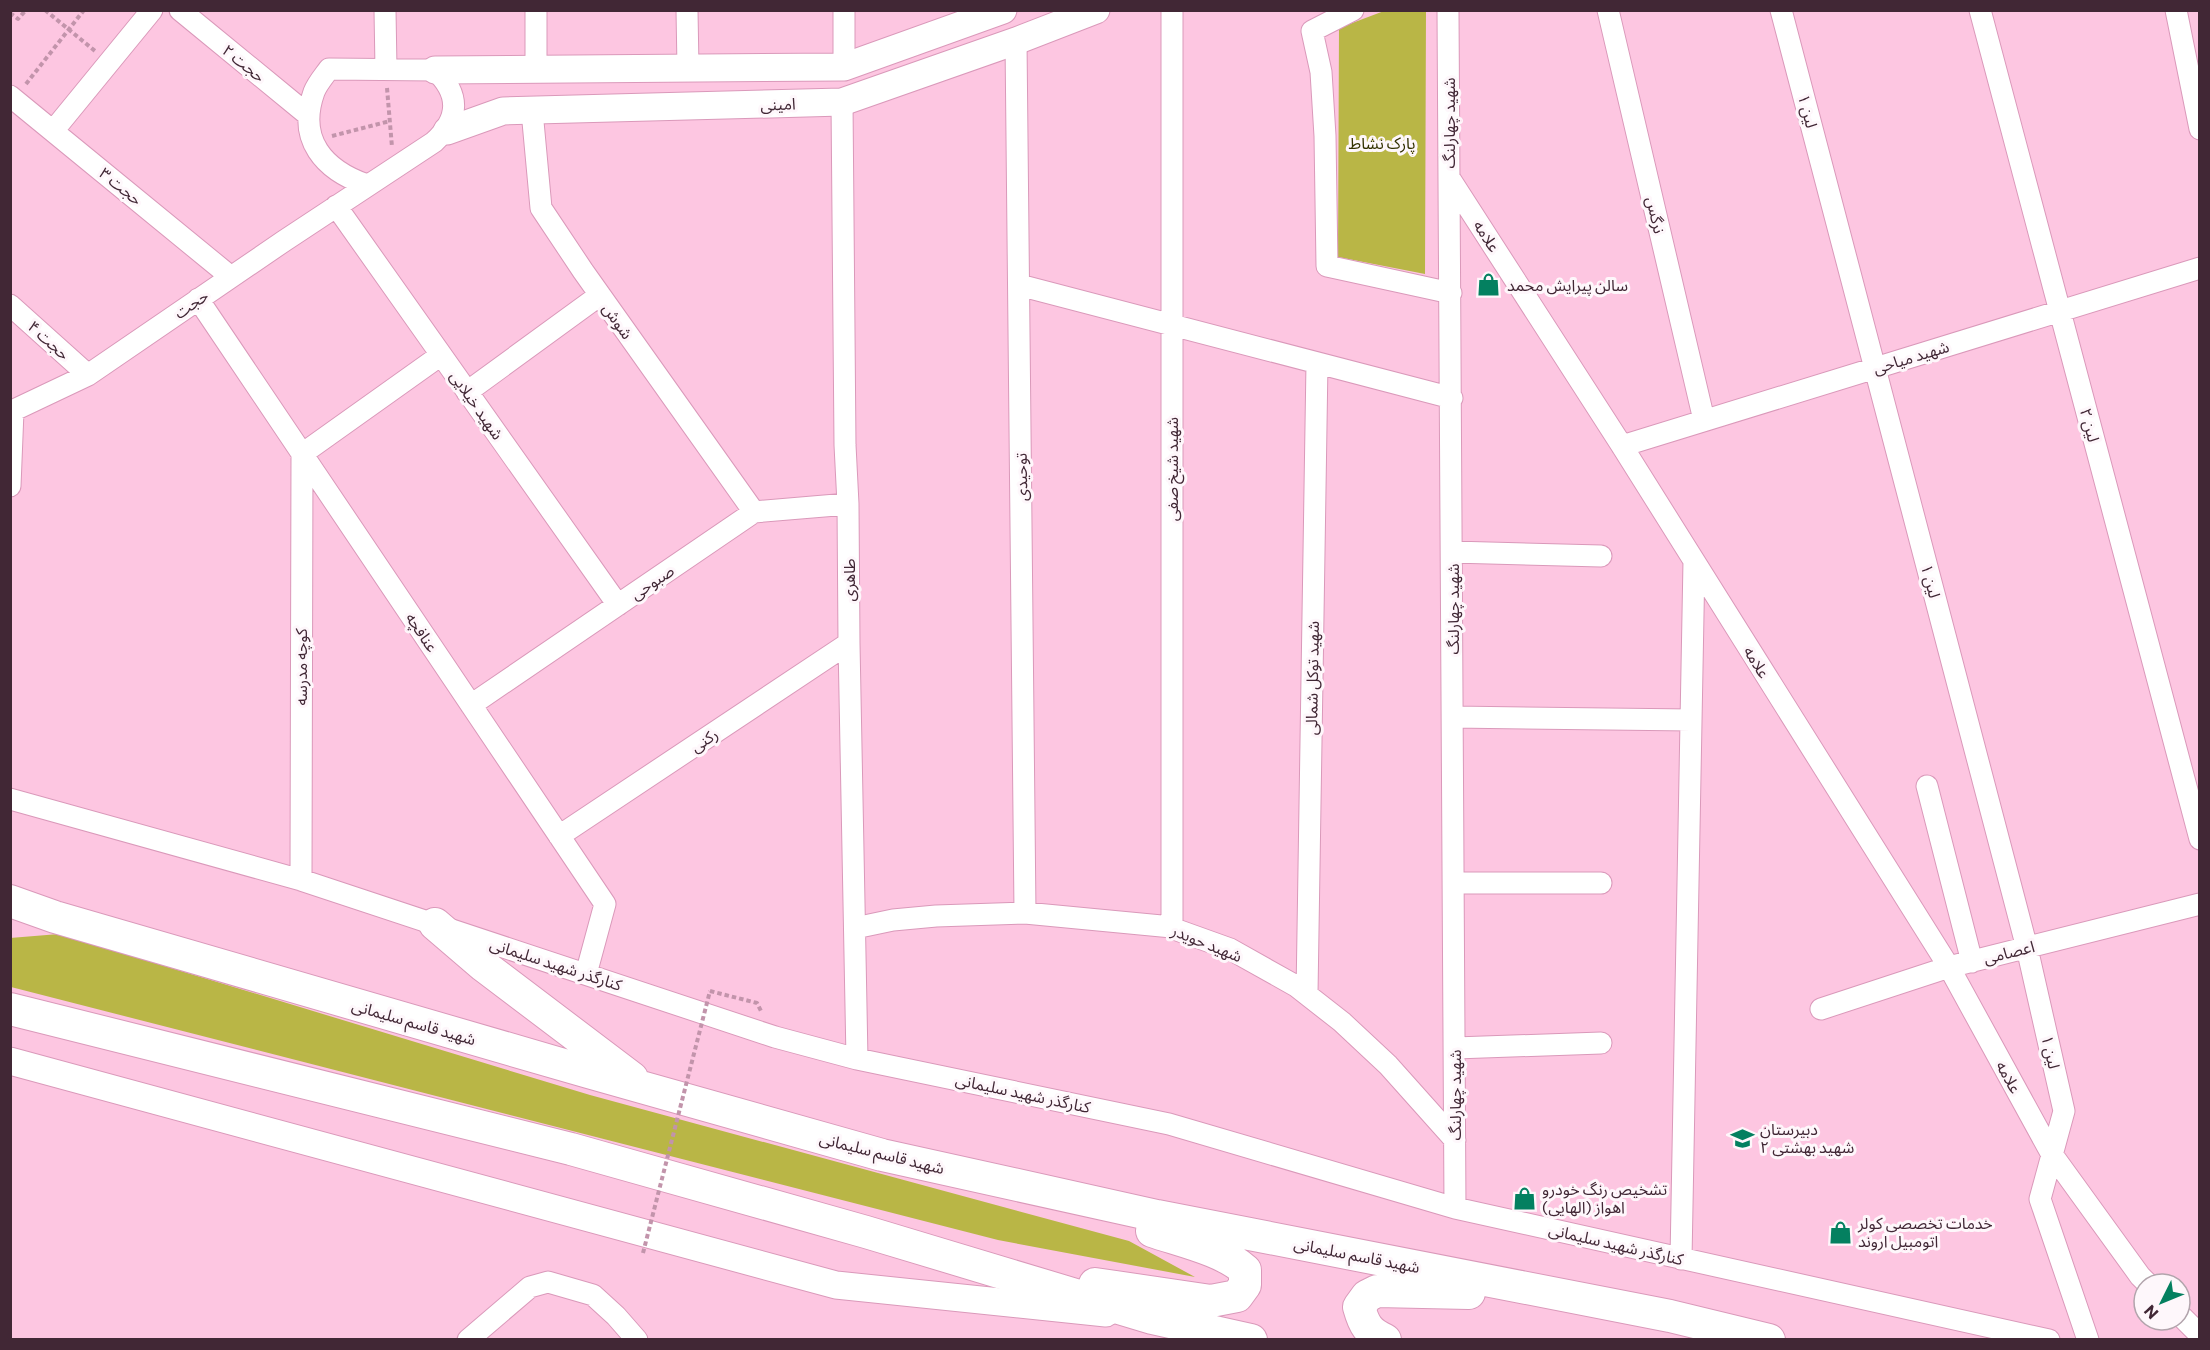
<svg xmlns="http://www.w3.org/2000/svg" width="2210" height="1350" font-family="Commissioner,'Noto Sans Arabic',sans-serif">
  <rect width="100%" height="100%" fill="#fdc6e1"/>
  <!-- green -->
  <path fill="#b9b646" d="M1384,11H1426L1425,274L1338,257L1339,28Z
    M59,934L590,1095L1129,1241L1195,1277L998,1240L11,987L10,938Z"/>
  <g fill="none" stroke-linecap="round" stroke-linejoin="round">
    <defs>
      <path id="minor" d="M180,10L308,115
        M385,10L386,69
        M536,10V69
        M687,10L688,68
        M1172,10V927
        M1353,10L1312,31L1321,72L1325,136L1327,266L1451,293
        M1448,10L1455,1208
        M1608,10L1704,420
        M1781,10L2027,948L2064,1111L2040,1199L2088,1340
        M1980,10L2200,839
        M2176,10L2200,129
        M1016,41L1025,913
        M844,67V10
        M10,96L231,277
        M842,102L845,445L848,504L849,643L857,1059
        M532,111L541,208L583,271L754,512
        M53,131L152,10
        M1450,179L1622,446L1949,967L2051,1153L2140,1276L2148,1284
        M336,206L618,605
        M1019,285L1452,398
        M198,299L605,904L586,974
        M10,305L88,375
        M467,392L600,295
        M10,412L88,375L284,241L434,142C460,118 460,94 435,70L329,69C324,76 317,84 314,92C297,140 324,170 367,185
        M1622,446L2200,268
        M302,454L441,355
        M10,486L13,411
        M1452,552L1601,556
        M471,705L754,512L848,504
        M1453,717L1691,720
        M1927,786L1972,962
        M10,799L301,880L775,1037L857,1059L1169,1124L1455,1208L2049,1340
        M559,836L849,643
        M301,880L302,454
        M1454,883H1601
        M855,928L893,920L936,916L1025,913L1172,927L1177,930L1230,949L1296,986L1342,1022L1388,1065L1455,1140
        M1307,994L1317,363
        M1821,1009L1949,967L2200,904
        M1455,1048L1601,1043
        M1681,1259L1694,561
        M2180,1315L2200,1335
        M468,1340L530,1287L548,1282L593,1295L616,1316L637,1340"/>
      <path id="major" d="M435,70L844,67L1003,10
        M447,131L503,111L842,102L1016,41L1096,10
        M10,1061L836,1285L1106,1313"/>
      <path id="highway" d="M10,901L55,917L588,1072L882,1155L1157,1216L1670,1316L1769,1340
        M435,924L484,966L632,1078
        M10,1009L571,1149L866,1232L1152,1318L1251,1340
        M1095,1284L1211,1301L1237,1296L1245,1285V1270C1223,1250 1181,1241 1152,1231
        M1385,1340C1368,1332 1364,1325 1359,1307L1367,1296L1377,1291L1469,1293"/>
    </defs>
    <!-- minor casing -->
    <use href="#minor" stroke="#da99ba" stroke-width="23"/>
    <!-- major casing -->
    <use href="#major" stroke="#da99ba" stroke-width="29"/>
    <!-- highway casing -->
    <use href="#highway" stroke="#da99ba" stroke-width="34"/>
    <!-- path -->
    <path stroke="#c294ab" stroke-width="4" stroke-dasharray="4.5 3" stroke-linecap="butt" d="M45,10L95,51
      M10,13L18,19L26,10
      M26,84L84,10
      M387,88L392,147
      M332,136L390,121
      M710,991L757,1003L762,1013"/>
    <!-- minor -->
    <use href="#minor" stroke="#fff" stroke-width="21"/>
    <!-- major -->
    <use href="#major" stroke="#fff" stroke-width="27"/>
    <!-- highway -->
    <use href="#highway" stroke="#fff" stroke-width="32"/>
    <!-- path-bridge -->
    <path stroke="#c294ab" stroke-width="4" stroke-dasharray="4.5 3" stroke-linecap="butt" d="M643,1253L710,991"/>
  </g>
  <!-- icons -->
  <defs>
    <symbol id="shop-bare" viewBox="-9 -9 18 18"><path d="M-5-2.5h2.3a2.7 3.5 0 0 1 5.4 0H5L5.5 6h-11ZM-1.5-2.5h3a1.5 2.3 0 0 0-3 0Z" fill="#048060" stroke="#fef7fb" stroke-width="2.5" paint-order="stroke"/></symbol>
    <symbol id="school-bare" viewBox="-9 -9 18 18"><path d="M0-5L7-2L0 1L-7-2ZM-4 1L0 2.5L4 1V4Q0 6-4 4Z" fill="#048060" stroke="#fef7fb" stroke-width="2.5" paint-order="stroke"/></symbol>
  </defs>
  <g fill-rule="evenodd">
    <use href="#shop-bare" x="1472" y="268" width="33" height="33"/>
    <use href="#school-bare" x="1726" y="1122" width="33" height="33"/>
    <use href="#shop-bare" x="1508" y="1182" width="33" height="33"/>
    <use href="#shop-bare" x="1824" y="1216" width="33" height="33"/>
  </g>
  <g text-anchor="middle" stroke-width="6" stroke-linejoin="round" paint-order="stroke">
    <!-- street labels -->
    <g font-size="16" fill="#412735" stroke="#fef7fb">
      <text transform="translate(244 63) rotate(39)" y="6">حجت ۲</text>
      <text transform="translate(778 104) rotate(-2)" y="6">امینی</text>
      <text transform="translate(1808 111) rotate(75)" y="6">لین ۱</text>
      <text transform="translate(1449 123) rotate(-90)" y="6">شهید چهارلنگ</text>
      <text transform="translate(121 186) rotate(39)" y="6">حجت ۳</text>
      <text transform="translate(1656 215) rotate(77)" y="6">نرگس</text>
      <text transform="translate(1487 236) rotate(57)" y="6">علامه</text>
      <text transform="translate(191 304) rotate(-35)" y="6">حجت</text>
      <text transform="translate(618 321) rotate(55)" y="6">شوش</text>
      <text transform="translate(49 340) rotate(42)" y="6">حجت ۴</text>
      <text transform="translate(1911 357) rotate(-17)" y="6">شهید میاحی</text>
      <text transform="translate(477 405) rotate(55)" y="6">شهید خیلایی</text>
      <text transform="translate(2090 425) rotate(75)" y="6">لین ۲</text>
      <text transform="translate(1172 469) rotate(-90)" y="6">شهید شیخ صفی</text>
      <text transform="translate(1021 477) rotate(-91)" y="6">توحیدی</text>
      <text transform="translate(849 580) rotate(-90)" y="6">طاهری</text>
      <text transform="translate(1931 581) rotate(75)" y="6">لین ۱</text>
      <text transform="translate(652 582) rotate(-34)" y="6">صبوحی</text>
      <text transform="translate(1453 609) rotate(-90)" y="6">شهید چهارلنگ</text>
      <text transform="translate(422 632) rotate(56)" y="6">عنافچه</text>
      <text transform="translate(1757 662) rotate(58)" y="6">علامه</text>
      <text transform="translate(301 667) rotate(-90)" y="6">کوچه مدرسه</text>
      <text transform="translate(1312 678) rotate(-89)" y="6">شهید توکل شمالی</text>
      <text transform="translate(704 740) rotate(-34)" y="6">رکنی</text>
      <text transform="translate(1207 943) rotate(22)" y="6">شهید حویدر</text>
      <text transform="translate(2009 952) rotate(-14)" y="6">اعصامی</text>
      <text transform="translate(556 964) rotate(18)" y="6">کنارگذر شهید سلیمانی</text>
      <text transform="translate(414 1022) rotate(16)" y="6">شهید قاسم سلیمانی</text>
      <text transform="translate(2051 1052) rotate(77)" y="6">لین ۱</text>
      <text transform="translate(2009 1077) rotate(61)" y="6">علامه</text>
      <text transform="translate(1023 1093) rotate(12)" y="6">کنارگذر شهید سلیمانی</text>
      <text transform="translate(1455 1095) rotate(-90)" y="6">شهید چهارلنگ</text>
      <text transform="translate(882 1153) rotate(14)" y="6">شهید قاسم سلیمانی</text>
      <text transform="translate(1616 1244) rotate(13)" y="6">کنارگذر شهید سلیمانی</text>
      <text transform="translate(1357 1255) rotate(11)" y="6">شهید قاسم سلیمانی</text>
    </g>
    <!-- park labels -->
    <g font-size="16" fill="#333100" stroke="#fef7fb">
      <text x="1382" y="149">پارک نشاط</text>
    </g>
    <!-- poi labels -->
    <g font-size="16" fill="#412735" stroke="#fef7fb" text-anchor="start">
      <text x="1507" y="291">سالن پیرایش محمد</text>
      <text x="1760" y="1135">دبیرستان<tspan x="1760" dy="18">شهید بهشتی ۲</tspan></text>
      <text x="1542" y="1195">تشخیص رنگ خودرو<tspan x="1542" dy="18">اهواز (الهایی)</tspan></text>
      <text x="1858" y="1229">خدمات تخصصی کولر<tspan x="1858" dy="18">اتومبیل اروند</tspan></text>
    </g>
  </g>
  <!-- border -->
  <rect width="2210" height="1350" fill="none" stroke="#412735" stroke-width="24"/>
  <!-- north arrow -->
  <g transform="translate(2162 1302) rotate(227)"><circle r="28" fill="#fef7fb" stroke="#b2a4ac" stroke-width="1.5"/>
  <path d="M0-4.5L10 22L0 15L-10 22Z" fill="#048060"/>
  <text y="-9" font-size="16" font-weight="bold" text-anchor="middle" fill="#412735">N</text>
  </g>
</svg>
